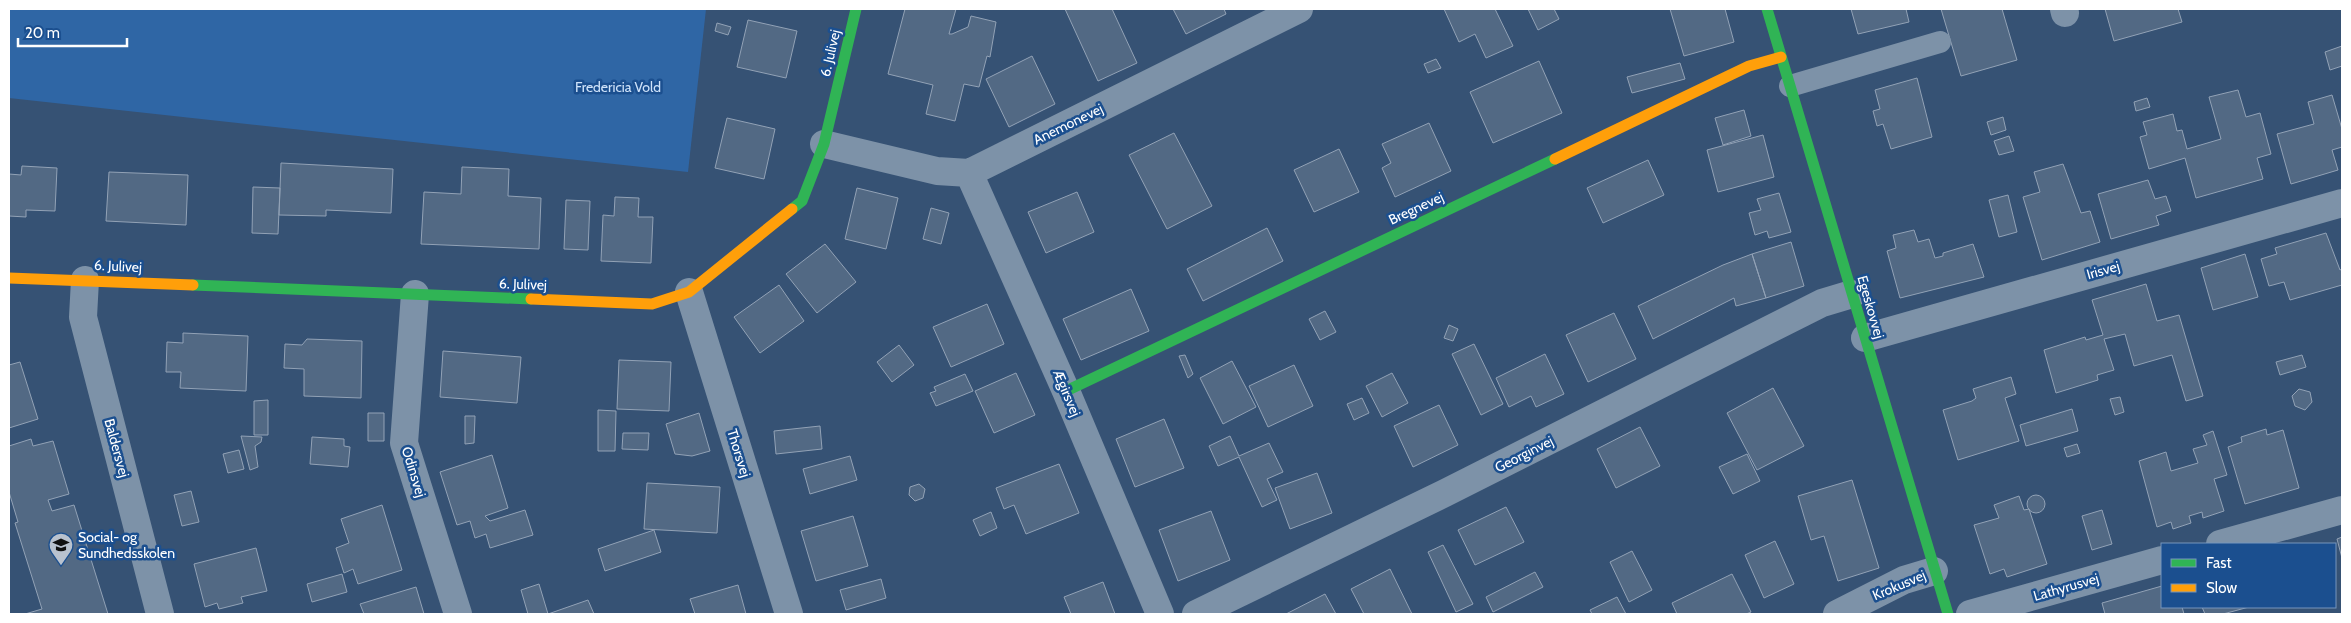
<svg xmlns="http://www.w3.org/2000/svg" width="2351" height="623" font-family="Cabin,sans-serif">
  <rect width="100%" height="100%" fill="#365274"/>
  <!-- green -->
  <path fill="#2f66a5" d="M9,9H706L688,172L9,98Z"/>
  <!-- building -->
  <path fill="#526984" stroke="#92a2b6" d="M905,9H956L949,34H952L968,27L971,16L996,22L990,57L987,56L979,87L964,84L955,121L926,114L933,85L888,74Z
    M1065,9H1112L1137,63L1098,81Z
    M1173,9H1224L1226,14L1186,34Z
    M1444,9H1495L1513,46L1486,58L1475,34L1459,42Z
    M1528,9H1554L1559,19L1538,30Z
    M1670,9H1725L1734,42L1684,56Z
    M1851,9H1906L1909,22L1858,34Z
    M1941,9H2002L2017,60L1961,76Z
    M2105,9H2178L2182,22L2114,41Z
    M748,20L797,31L786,78L737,67Z
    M717,23L731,27L728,35L715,31Z
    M2342,46V66L2330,70L2325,52Z
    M1032,56L1055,104L1009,127L986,79Z
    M1436,59L1441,68L1428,73L1424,64Z
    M1539,61L1562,113L1493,143L1470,92Z
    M1680,63L1685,79L1632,93L1627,77Z
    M1917,78L1932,137L1891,149L1883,124L1877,126L1873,111L1880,109L1875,90Z
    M2238,90L2246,117L2260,113L2271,154L2257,158L2263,179L2196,198L2185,158L2149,169L2140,137L2147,135L2143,122L2173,114L2177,131L2182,130L2187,149L2221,139L2209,97Z
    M2332,95L2342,129V147L2332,150L2338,170L2291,184L2277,134L2314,124L2308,102Z
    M2147,98L2150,107L2136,111L2134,102Z
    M1744,110L1751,136L1723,145L1715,118Z
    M2003,117L2006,130L1991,135L1987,122Z
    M727,118L775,129L764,179L715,168Z
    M1429,123L1451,171L1395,197L1382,168L1391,163L1382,144Z
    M1174,133L1212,206L1167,229L1129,155Z
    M1763,135L1774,177L1718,192L1707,150Z
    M2009,136L2014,151L1999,155L1994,141Z
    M1339,149L1359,192L1314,212L1294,170Z
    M1648,160L1664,195L1603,223L1587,188Z
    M281,163L393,169L391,213L326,210V216L279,215Z
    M2063,164L2081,213L2090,211L2100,242L2042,260L2023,197L2040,192L2034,172Z
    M22,166L57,168L55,211L26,210V217L9,216V174L21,175Z
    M462,167L509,169L508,196L541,198L539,249L421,244L424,192L461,194Z
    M109,172L188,175L186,225L106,221Z
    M2148,180L2155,199L2166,196L2171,211L2156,216L2159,225L2111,239L2098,194Z
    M253,187L280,188L278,234L252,233Z
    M857,188L898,198L886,249L845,239Z
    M1077,192L1094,232L1046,253L1028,212Z
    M1779,193L1791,232L1769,238L1767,231L1755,235L1749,213L1761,210L1757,199Z
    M2008,195L2017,232L1999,237L1989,200Z
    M615,197L639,198L638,217H653L651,263L601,261L603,215L614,216Z
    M566,200L590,201L588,250L564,249Z
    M931,208L949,213L941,244L923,239Z
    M1267,228L1283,261L1203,301L1187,269Z
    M1914,230L1918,242L1929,239L1935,258L1943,256V253L1973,244L1984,277L1900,298L1887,251L1896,248L1893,235Z
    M2326,233L2340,270L2342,269V285L2290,300L2284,282L2269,286L2261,259L2277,254L2275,248Z
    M1791,242L1804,286L1766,298L1752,254Z
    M825,244L856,282L817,313L786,274Z
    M1752,254L1766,298L1736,306L1734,298L1653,339L1638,306L1723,265Z
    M2245,254L2258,297L2213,310L2201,268Z
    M2146,284L2157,321L2179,315L2203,396L2186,401L2172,355L2134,366L2125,334L2104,339L2114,370L2097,375L2098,380L2056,393L2044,350L2085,337L2086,340L2103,335L2092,300Z
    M779,285L804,321L760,353L734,317Z
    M1131,289L1149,331L1081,360L1063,319Z
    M987,304L1004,344L951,367L933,327Z
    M1325,311L1336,332L1320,340L1309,319Z
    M1614,313L1636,359L1588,382L1566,335Z
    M1449,325L1458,329L1453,341L1444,338Z
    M183,333L248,336L246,391L180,388L181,372H166L167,342L183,343Z
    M307,339L362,341L361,398L304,396V369L284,368L285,344L302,345Z
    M1474,344L1503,404L1481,415L1452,354Z
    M899,345L914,365L892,382L877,362Z
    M443,351L521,357L517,403L440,397Z
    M1545,354L1564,394L1536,407L1531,396L1509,407L1496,378Z
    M1185,355L1193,374L1188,378L1179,356Z
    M2302,355L2306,367L2280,375L2276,362Z
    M619,360L671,362L669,411L617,409Z
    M1232,361L1256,407L1223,424L1200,378Z
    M20,362L38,419L9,428V365Z
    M1294,365L1313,406L1268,427L1249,386Z
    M1016,373L1035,415L994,433L975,391Z
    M1392,373L1408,403L1382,417L1366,386Z
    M965,374L973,391L936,406L930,393L936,391L934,387Z
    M2011,377L2016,394L2005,398L2019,441L1958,460L1943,410L1972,401L1976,398L1973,389Z
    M1773,388L1804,446L1757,470L1727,413Z
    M2299,389L2310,392L2312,402L2305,410L2295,406L2292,396Z
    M2120,397L2124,412L2115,415L2110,399Z
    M1362,398L1369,413L1354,420L1347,404Z
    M268,400V435H254V401Z
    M1439,405L1458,445L1413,467L1394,426Z
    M2072,409L2078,431L2026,446L2020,425Z
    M598,410L616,411L615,451H598Z
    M368,413H384V441H368Z
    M699,413L710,451L692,456L675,454L666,424Z
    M465,416H475L474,443L465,444Z
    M1164,419L1184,468L1135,487L1116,439Z
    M820,426L822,449L776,454L774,431Z
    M1640,427L1660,466L1616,488L1597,449Z
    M2266,429L2267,435L2283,430L2299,488L2245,504L2228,447L2242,442L2241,437Z
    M2213,431L2227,475L2214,479L2224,511L2203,518L2202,512L2189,516L2191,523L2173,529L2171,522L2157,527L2139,461L2166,452L2171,471L2198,463L2193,449L2207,445L2203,435Z
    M623,433H649L648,450L622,449Z
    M241,436L262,437L261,442L255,446L258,467L250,470Z
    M1230,436L1239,456L1269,443L1283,472L1267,479L1277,500L1262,507L1239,457L1218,466L1209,446Z
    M312,437L344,439V446L350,447L348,467L310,464Z
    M31,439L33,446L53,441L69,494L48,500L52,511L74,505L108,614H25L42,609L15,523L18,522L9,492V446Z
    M2077,444L2080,453L2067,457L2064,448Z
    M239,450L244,469L228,473L223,454Z
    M1747,454L1760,481L1733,494L1719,467Z
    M492,455L508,508L485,516L490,521L525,510L533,535L490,548L486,534L475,538L470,521L457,525L440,472Z
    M850,456L857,480L810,494L803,469Z
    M1059,464L1079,513L1026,534L1014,505L1004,509L996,488Z
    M1317,473L1332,513L1290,529L1275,488Z
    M1852,480L1879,568L1838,581L1824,536L1811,540L1798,496Z
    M647,483L720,487L717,533L644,529Z
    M919,484L925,489L923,498L915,501L909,495L910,487Z
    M191,491L199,522L182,526L174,495Z
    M2027 504a9 9 0 1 1 18 0a9 9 0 1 1-18 0Z
    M2019,496L2024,510L2029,509L2047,564L2007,577L2004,569L1990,574L1974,525L1999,518L1994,505Z
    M382,505L402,570L358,584L353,569L344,573L336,548L349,543L341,519Z
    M1506,507L1524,542L1475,565L1458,530Z
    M2102,510L2112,544L2092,550L2082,516Z
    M1211,511L1230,560L1178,581L1159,530Z
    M991,512L997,528L980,536L973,520Z
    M853,516L868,566L816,581L801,531Z
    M654,530L661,552L605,571L598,549Z
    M2342,537V558L2337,539Z
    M1775,541L1794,584L1764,598L1745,555Z
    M1443,545L1473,604L1456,612L1428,552Z
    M256,548L267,591L241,597L243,603L219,609L217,603L205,607L194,564Z
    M1632,551L1652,590L1629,602L1610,562Z
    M1390,569L1412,614H1364L1351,589Z
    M1535,572L1543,587L1493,612L1486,597Z
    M342,574L347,592L312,602L307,584Z
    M1732,574L1751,612L1746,614H1677L1672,603Z
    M881,579L886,598L846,610L840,590Z
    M1103,582L1115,614H1071L1064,597Z
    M539,584L548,614H528L521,590Z
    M738,585L746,614H695L690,599Z
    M2162,586V607H2182L2184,614H2105L2102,603Z
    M416,587L424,614H364L360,604Z
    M1325,594L1336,614H1286Z
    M1617,597L1626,614H1592L1590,610Z
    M588,600L594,614H548Z
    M2202,607H2249L2223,614H2205Z"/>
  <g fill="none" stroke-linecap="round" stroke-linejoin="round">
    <!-- lane -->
    <path stroke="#7d92a8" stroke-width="22" d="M1790,86L1940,42"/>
    <!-- street -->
    <path stroke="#7d92a8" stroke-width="28" d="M2064,9L2065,13
      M824,144L937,171L969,173L1299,9
      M969,173L1066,391L1160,614
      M85,280L83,317L160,614
      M689,292L789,614
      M415,294L404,443L458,614
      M1865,338L2342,203
      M2220,544L2342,510
      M1196,614L1445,493L1822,303L1852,294
      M1837,614L1904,580L1934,571
      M1970,614L2162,560"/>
    <!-- fast -->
    <path stroke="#30b455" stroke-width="11" d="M1767,9L1948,614
      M792,209L802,201L824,144L856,9
      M193,285L531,299
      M1066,391L1555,159"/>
    <!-- slow -->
    <path stroke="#ff9f0a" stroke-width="11" d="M1555,159L1749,66L1781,57
      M9,278L193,285
      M531,299L652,304L689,292L792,209"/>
  </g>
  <!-- icons -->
  <defs>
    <symbol id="university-pin" viewBox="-11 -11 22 30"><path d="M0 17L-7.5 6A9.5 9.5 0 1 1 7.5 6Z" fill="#b9c2ce" stroke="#1b4f8f"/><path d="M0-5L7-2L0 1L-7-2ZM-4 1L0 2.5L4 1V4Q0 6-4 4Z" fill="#111"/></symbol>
  </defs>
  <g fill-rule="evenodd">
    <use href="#university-pin" x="47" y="531" width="28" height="38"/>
  </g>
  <g text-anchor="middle" stroke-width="5" stroke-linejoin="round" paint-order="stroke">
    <!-- street labels -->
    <g font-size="14" fill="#fff" stroke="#1b4f8f">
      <text transform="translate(830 53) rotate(-77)" y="5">6. Julivej</text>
      <text transform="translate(1068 124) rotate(-26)" y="5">Anemonevej</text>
      <text transform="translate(1416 208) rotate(-25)" y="5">Bregnevej</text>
      <text transform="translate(118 266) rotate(3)" y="5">6. Julivej</text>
      <text transform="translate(2103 270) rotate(-16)" y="5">Irisvej</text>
      <text transform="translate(523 284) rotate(2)" y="5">6. Julivej</text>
      <text transform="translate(1871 307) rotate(74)" y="5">Egeskovvej</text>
      <text transform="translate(1067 393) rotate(67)" y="5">Ægirsvej</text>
      <text transform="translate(117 448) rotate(75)" y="5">Baldersvej</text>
      <text transform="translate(739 453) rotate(73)" y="5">Thorsvej</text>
      <text transform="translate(1524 454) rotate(-27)" y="5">Georginvej</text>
      <text transform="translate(414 472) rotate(73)" y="5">Odinsvej</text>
      <text transform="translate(1899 585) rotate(-23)" y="5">Krokusvej</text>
      <text transform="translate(2066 587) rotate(-16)" y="5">Lathyrusvej</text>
    </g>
    <!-- park labels -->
    <g font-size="14" fill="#cfe3fa" stroke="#1b4f8f">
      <text x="618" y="92">Fredericia Vold</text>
    </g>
    <!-- poi labels -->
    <g font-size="14" fill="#fff" stroke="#1b4f8f" text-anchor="start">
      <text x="78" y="542">Social- og<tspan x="78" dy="16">Sundhedsskolen</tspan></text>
    </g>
  </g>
  <!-- border -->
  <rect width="2351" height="623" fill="none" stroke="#ffffff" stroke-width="20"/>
  <!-- legend -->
  <rect x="2161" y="543" width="175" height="65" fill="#1b4f8f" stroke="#7695bc"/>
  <rect x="2171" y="559" width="25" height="8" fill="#30b455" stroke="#7695bc"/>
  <text x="2206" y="568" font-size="15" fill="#ffffff">Fast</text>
  <rect x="2171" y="584" width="25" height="8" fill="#ff9f0a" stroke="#7695bc"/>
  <text x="2206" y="593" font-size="15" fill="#ffffff">Slow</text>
  <!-- scale -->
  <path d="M18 38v8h109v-8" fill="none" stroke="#ffffff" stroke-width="2.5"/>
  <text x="25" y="38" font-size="15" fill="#ffffff" stroke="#1b4f8f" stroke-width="4" paint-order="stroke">20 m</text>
</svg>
